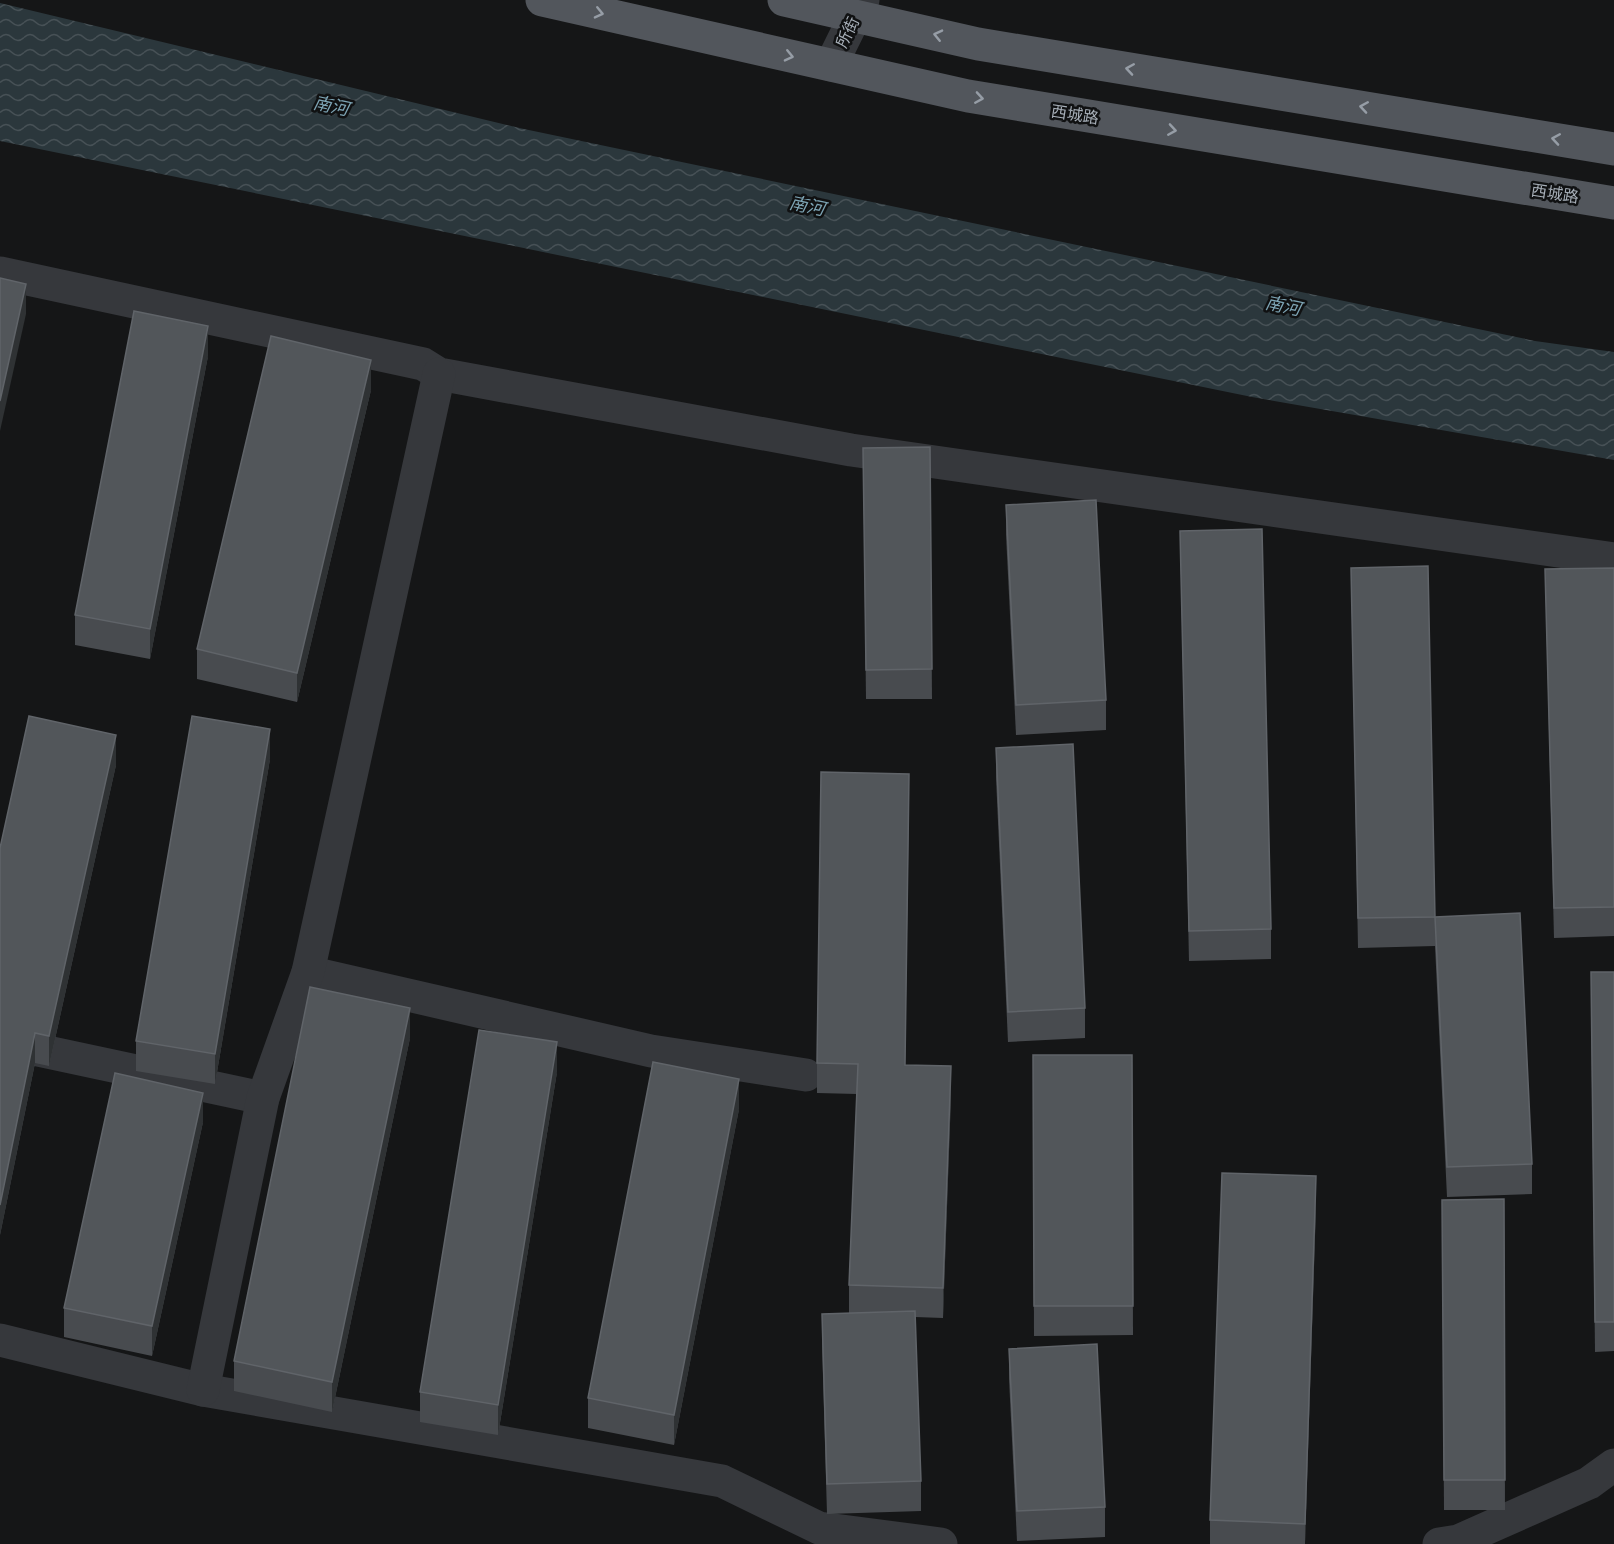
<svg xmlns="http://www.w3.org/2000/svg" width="1614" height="1544" font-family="Quicksand,'Noto Sans SC',sans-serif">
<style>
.water{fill:url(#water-waves)}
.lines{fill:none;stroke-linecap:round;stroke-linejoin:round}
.minor{stroke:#36383c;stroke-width:33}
.major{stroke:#52565c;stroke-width:33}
.wall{fill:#484b4f}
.shaded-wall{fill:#2f3234}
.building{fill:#52565a;stroke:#606469;stroke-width:1.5}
.oneway{stroke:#969da6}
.labels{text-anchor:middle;stroke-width:5;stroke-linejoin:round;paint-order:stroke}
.street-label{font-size:16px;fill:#a7afb8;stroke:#101112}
.water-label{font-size:18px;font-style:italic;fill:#7da4b4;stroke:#101112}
</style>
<defs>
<pattern id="water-waves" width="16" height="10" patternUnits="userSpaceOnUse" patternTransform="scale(1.5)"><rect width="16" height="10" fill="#2b373c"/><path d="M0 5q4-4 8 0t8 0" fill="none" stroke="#475156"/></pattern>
</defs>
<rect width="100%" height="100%" fill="#151617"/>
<polygon class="water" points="0,3 524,129 1535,341 1614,352 1614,460 1252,397 0,141"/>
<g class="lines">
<g class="minor">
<polyline points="831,65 863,0"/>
<polyline points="0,273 423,364 439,374 851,450 1614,559"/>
<polyline points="308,972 651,1051 806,1075"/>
<polyline points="0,1042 263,1098"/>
<polyline points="0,1340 203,1390 722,1481 819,1528 941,1544"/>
<polyline points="203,1390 263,1098 308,972 439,374"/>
<polyline points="1439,1544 1458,1541 1589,1483 1614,1465"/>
</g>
<g class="major">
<polyline points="542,0 968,96 1614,203"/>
<polyline points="784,0 978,44 1614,149"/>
</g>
</g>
<g class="wall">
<polygon points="208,356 150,659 75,645 75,615"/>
<polygon points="371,390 297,702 197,679 197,649"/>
<polygon points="930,447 932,699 866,699 863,448"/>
<polygon points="1006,505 1106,700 1106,730 1016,735 1006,535"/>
<polygon points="1180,531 1271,929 1271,959 1189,961"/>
<polygon points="1351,568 1435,917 1532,1164 1532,1194 1447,1197 1435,946 1358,948"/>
<polygon points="1614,568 1614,936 1554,938 1545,569"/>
<polygon points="996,748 1085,1008 1085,1038 1008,1042 996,778"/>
<polygon points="270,759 215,1084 136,1071 136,1041"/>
<polygon points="116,765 49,1066 35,1063 0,1235 0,848"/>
<polygon points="909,804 905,1065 951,1096 943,1318 915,1317 921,1481 921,1511 827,1514 822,1344 822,1314 849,1313 849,1285 857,1094 817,1093 817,1063"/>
<polygon points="1614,972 1614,1351 1595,1352 1591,1002"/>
<polygon points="410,1038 332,1412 234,1391 234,1361"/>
<polygon points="1033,1055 1132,1055 1133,1335 1034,1336"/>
<polygon points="557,1072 498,1435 420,1422 420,1392"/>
<polygon points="739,1109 674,1445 588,1428 588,1398"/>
<polygon points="203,1122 152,1356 64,1337 64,1308"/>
<polygon points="1504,1199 1505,1510 1444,1510 1442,1200"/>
<polygon points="1316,1206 1305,1544 1210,1544 1210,1520"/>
<polygon points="1009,1349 1105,1507 1105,1537 1017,1541 1009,1379"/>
</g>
<g class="shaded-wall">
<polygon points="26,284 26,314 0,431 0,401"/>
<polygon points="208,326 208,356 150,659 150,629"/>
<polygon points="371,360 371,390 297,702 297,673"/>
<polygon points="270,729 270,759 215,1084 215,1054"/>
<polygon points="116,735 116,765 49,1066 49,1036"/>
<polygon points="410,1008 410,1038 332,1412 332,1382"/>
<polygon points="35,1033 35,1063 0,1235 0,1205"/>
<polygon points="557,1042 557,1072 498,1435 498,1405"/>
<polygon points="951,1066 951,1096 943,1318 943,1288"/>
<polygon points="739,1079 739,1109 674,1445 674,1415"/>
<polygon points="203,1093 203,1122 152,1356 152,1326"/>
<polygon points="1316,1176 1316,1206 1305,1544 1305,1524"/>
</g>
<g class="building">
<polygon points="0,278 26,284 0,401"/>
<polygon points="134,311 208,326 150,629 75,615"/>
<polygon points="271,336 371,360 297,673 197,649"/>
<polygon points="930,447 932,669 866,670 863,448"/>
<polygon points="1096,500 1106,700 1016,705 1006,505"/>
<polygon points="1262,529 1271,929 1189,931 1180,531"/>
<polygon points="1428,566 1435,917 1358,918 1351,568"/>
<polygon points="1614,568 1614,907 1554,908 1545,569"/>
<polygon points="29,716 116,735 49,1036 35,1033 0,1205 0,848"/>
<polygon points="192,716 270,729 215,1054 136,1041"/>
<polygon points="1073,744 1085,1008 1008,1012 996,748"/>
<polygon points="821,772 909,774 905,1065 951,1066 943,1288 849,1285 858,1064 817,1063"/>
<polygon points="1520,913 1532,1164 1447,1167 1435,917"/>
<polygon points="1591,972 1614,972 1614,1322 1595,1322"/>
<polygon points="310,987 410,1008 332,1382 234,1361"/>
<polygon points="479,1030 557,1042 498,1405 420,1392"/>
<polygon points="1033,1055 1132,1055 1133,1306 1034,1306"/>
<polygon points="653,1062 739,1079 674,1415 588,1398"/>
<polygon points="115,1073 203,1093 152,1326 64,1308"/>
<polygon points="1222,1173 1316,1176 1305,1524 1210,1520"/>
<polygon points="1504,1199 1505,1480 1444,1480 1442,1200"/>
<polygon points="915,1311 921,1481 827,1484 822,1314"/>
<polygon points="1097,1344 1105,1507 1017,1511 1009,1349"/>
</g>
<defs><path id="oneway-chevron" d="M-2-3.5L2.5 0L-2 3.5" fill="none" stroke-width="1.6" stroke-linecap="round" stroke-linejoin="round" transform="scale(1.5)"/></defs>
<g class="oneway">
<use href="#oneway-chevron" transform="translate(599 13) rotate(13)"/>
<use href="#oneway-chevron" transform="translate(938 35) rotate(-167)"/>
<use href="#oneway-chevron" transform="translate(789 56) rotate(13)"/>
<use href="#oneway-chevron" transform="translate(1130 69) rotate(-171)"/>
<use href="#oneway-chevron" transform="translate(979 98) rotate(9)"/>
<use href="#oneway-chevron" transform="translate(1364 107) rotate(-171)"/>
<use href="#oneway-chevron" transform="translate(1172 130) rotate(9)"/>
<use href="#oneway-chevron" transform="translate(1556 139) rotate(-171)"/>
</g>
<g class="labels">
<g class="street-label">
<text transform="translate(847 32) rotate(-64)" y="6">所街</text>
<text transform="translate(1075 114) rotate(9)" y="6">西城路</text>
<text transform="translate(1555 193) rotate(9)" y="6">西城路</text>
</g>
<g class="water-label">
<text transform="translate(331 106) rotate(12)" y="6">南河</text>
<text transform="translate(807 206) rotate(12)" y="6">南河</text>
<text transform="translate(1283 306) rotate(12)" y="6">南河</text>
</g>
</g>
</svg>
